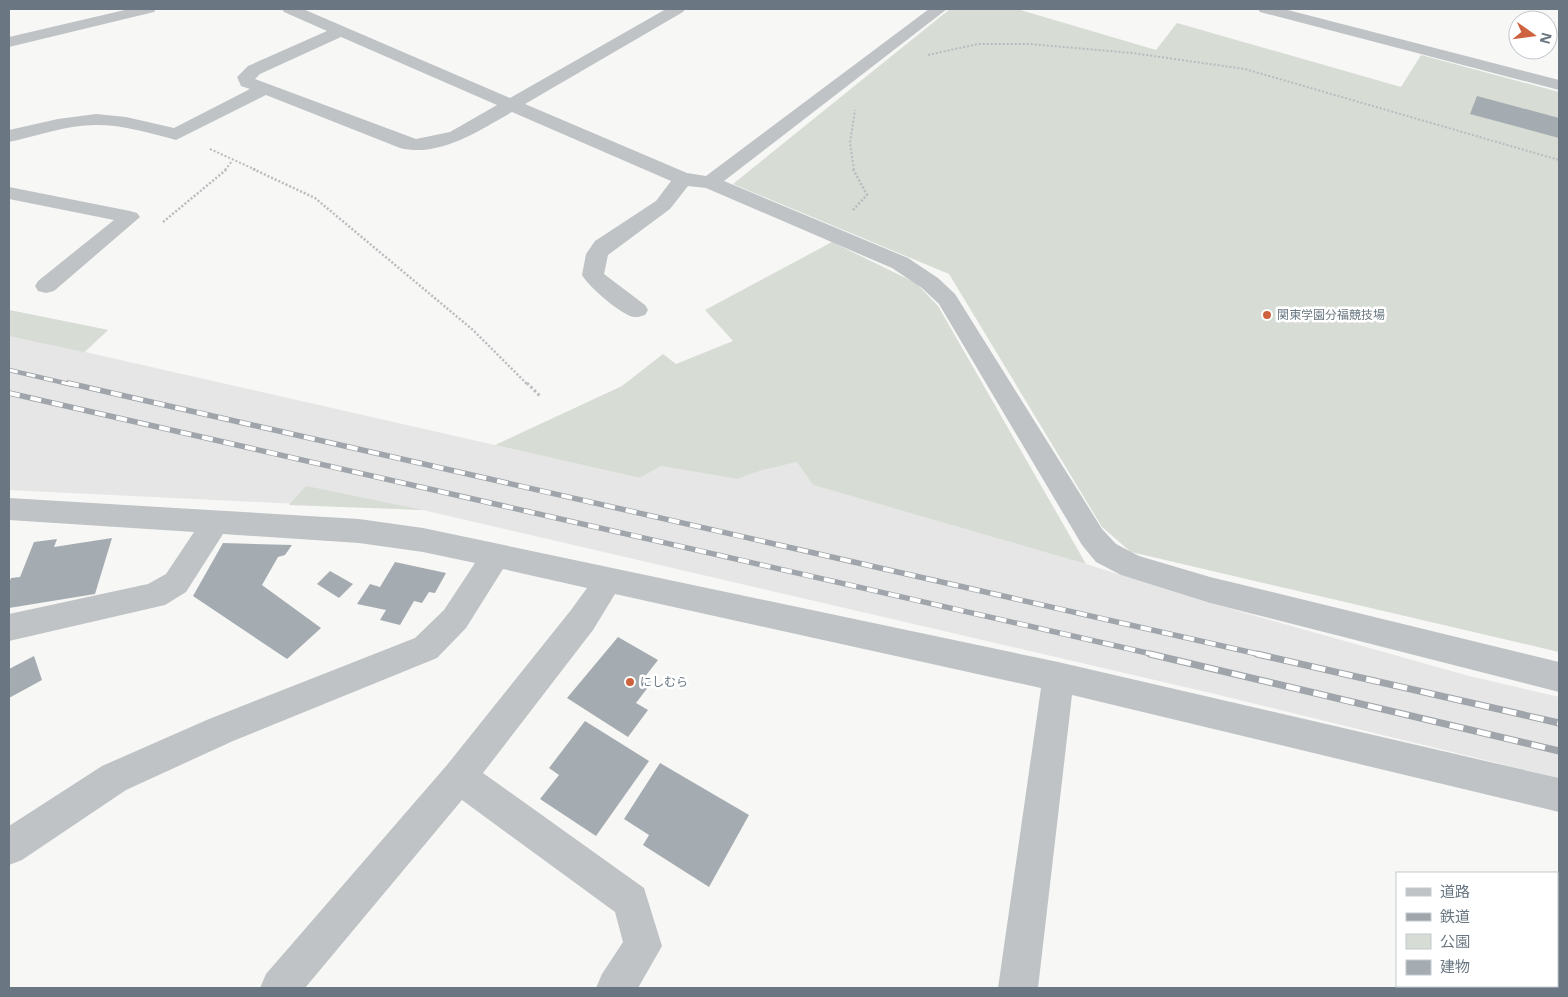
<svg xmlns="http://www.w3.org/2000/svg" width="1568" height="997" font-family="'Open Sans','Noto Sans JP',sans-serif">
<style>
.built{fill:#e5e6e5}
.green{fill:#d7dcd5}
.building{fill:#a5acb1}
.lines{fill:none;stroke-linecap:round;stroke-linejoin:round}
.path-far2{stroke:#b9bcbe;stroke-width:2;stroke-dasharray:2 2;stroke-linecap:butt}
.path-far1{stroke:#b9bcbe;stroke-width:2.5;stroke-dasharray:2 2;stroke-linecap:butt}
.path{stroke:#b9bcbe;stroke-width:3;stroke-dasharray:2.5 2.5;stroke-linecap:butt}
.minor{fill:#bfc3c6;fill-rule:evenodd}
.rail-far2-casing{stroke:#9fa5aa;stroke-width:4.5}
.rail-far1-casing{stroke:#9fa5aa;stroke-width:5.5}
.rail-casing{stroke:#9fa5aa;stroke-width:7}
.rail-far2{stroke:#fff;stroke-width:3;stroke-dasharray:9;stroke-linecap:butt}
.rail-far1{stroke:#fff;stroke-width:4;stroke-dasharray:11;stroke-linecap:butt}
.rail{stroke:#fff;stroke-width:5;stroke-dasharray:14;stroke-linecap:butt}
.poi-dot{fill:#ce623e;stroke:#fff;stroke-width:2}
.labels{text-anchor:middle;stroke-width:5;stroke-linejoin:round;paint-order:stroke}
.poi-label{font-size:12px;fill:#6a7782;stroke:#fff;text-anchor:start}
</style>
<rect width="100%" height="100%" fill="#f7f7f5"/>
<polygon class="built" points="9,310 108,330 85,352 640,478 661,466 737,479 763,470 797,462 813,485 1086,564 1206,602 1469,676 1559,697 1559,778 1215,694 423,510 9,490"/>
<g class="green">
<polygon points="950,9 1017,9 1156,50 1177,23 1401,87 1421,55 1559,92 1559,652 1131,552 1102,527 949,274 733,184"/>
<polygon points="832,242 916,283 938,306 1086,564 813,485 797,462 763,470 737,479 661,466 640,478 495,445 622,386 663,354 676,364 733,341 705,310"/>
<polygon points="9,310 108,330 84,352 9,336"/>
<polygon points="306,486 423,510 289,505"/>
</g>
<g class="building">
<polygon points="1477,96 1559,118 1559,138 1470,114"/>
<polygon points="112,538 95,594 9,608 9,583 11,578 20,577 34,542 57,539 54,547"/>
<polygon points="223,543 292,545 285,555 278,557 262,585 321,628 287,659 193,596"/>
<polygon points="395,562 446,573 435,593 429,592 422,603 414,601 400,625 380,620 386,610 357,604 370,584 380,587"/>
<polygon points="330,571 353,584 339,598 317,584"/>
<polygon points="618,637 658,660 644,678 652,682 636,703 648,710 628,737 567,698"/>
<polygon points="34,656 42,680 9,698 9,669"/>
<polygon points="585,721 649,761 596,836 540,799 559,775 549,768"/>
<polygon points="660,763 749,815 709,887 643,845 649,835 624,819"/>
</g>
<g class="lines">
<g class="path-far2">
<polyline points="928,55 978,44 1030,44 1132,53 1245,69 1559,160"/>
<polyline points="210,149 256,170"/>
<polyline points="225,170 232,161"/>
<polyline points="854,170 850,143 855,110"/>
</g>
<g class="path-far1">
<polyline points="253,169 315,198 473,330 528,385"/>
<polyline points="853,210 867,195 853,169"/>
<polyline points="163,222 227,169"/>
</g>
<polyline class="path" points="527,383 541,397"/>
<g class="minor">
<polygon points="129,9 156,9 154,12 9,47 9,37"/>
<path d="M282,9H303L510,98L666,9H685L683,12L525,104L687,173L706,176L929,9H947L724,181L908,258L938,278L955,294L1102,529L1116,544L1139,556L1210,577L1559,662V692L1210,603L1121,575L1096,562L1082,545L939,304L922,288L892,268L706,188L688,186L670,209L608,255L604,274L645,305L648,310L645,315C639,317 636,318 630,316C615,309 590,288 582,275L586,254L595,241L656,201L671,181L512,112C480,130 439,158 400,148L266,95L176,140C150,133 124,125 96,125C66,125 38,136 9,142V130L58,119L96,114L126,117L174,128L250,89L241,86L237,77L248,66L327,31L284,12ZM341,37L497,105L450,132L416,139L255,79L260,74Z"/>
<polygon points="1258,9 1284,9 1559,80 1559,90 1260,12"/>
<polygon points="9,187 130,211 137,213 140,217 54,291 46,293 38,291 35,286 38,281 114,220 9,199"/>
<polygon points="9,498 359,519 423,528 1058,662 1559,778 1559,812 1072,695 1038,988 998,988 1041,688 615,594 593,630 483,773 644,888 662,946 638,988 596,988 602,974 623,942 615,912 462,800 305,988 260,988 266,974 447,765 571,610 587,588 503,569 466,628 437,658 233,741 126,790 22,860 9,865 9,826 102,766 209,719 415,638 444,610 475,563 423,552 359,543 223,534 186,592 165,605 9,641 9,614 148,584 166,574 194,532 9,520"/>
</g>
<g class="rail-far2-casing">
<polyline id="rail-far2" points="9,370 73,385"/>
</g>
<g class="rail-far1-casing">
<g id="rail-far1">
<polyline points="68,383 1262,655"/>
<polyline points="9,393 1156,655"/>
</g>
</g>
<g class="rail-casing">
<g id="rail">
<polyline points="1150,654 1559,751"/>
<polyline points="1257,654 1559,723"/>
</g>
</g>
<use href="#rail-far2" class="rail-far2"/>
<use href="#rail-far1" class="rail-far1"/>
<use href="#rail" class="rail"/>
</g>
<g class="poi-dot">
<circle cx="1267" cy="315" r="5"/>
<circle cx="630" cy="682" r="5"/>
</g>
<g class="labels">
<g class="poi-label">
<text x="1277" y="319">関東学園分福競技場</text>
<text x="640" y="686">にしむら</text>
</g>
</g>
<rect width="1568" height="997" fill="none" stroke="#6a7782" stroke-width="20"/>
<rect x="1396" y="872" width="162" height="115" fill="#ffffff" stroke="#c3c9cd"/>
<rect x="1406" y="888" width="25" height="8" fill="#bfc3c6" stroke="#c3c9cd"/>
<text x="1440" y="897" font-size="15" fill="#6a7782">道路</text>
<rect x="1406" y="913" width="25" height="8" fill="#9fa5aa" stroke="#c3c9cd"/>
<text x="1440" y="922" font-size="15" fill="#6a7782">鉄道</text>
<rect x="1406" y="934" width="25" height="15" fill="#d7dcd5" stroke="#c3c9cd"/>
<text x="1440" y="947" font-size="15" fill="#6a7782">公園</text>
<rect x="1406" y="960" width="25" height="15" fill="#a5acb1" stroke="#c3c9cd"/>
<text x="1440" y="972" font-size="15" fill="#6a7782">建物</text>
<g transform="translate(1533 35) rotate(104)"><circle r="24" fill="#ffffff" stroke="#c3c9cd"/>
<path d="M0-4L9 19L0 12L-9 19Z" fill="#ce623e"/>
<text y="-8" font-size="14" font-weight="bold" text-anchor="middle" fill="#6a7782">N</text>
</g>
</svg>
